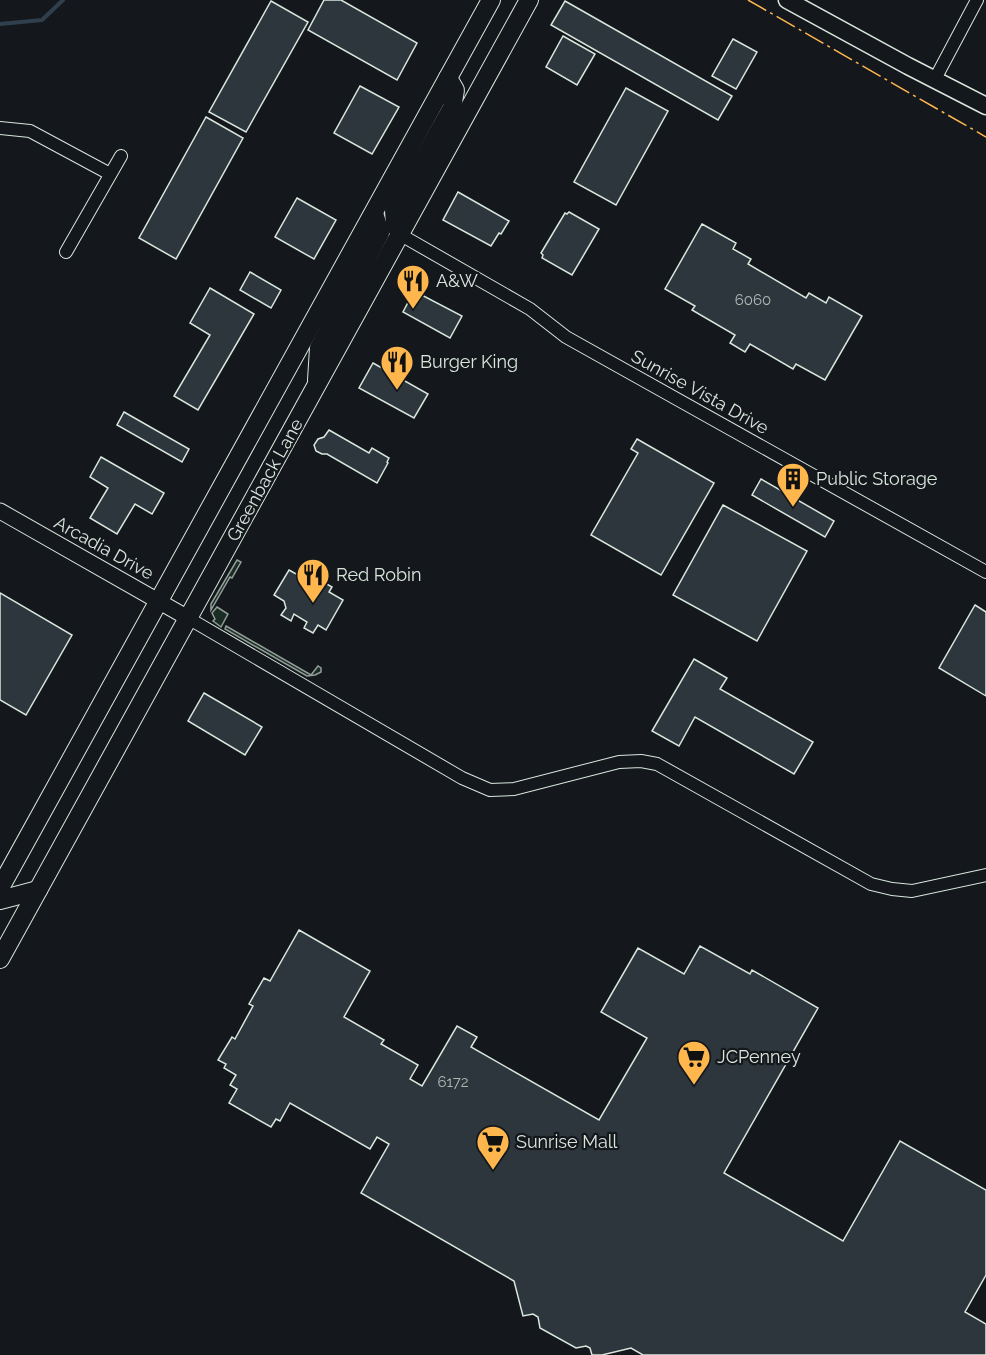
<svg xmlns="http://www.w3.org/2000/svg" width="986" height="1355" font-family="Raleway,sans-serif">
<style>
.green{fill:#1a2d24;stroke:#939e99;stroke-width:1.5}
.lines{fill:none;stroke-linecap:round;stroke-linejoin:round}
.stream{stroke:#2f3f4d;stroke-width:4}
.building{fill:#2c363c;stroke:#d8e6dc;stroke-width:1.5}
.minor-casing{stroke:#d8e6dc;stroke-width:14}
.tertiary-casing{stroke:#d8e6dc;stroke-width:17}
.secondary-casing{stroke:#d8e6dc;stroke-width:19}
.primary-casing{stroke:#d8e6dc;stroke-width:20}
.minor{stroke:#14181c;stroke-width:12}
.tertiary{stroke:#14181c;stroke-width:15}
.secondary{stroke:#14181c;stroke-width:16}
.primary{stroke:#14181c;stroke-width:18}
.power{stroke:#ffb74d;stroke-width:1.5;stroke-dasharray:21 4.5 3 4.5;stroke-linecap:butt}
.labels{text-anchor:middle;stroke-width:4.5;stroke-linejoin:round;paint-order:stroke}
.number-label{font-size:15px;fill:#adbab4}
.poi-label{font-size:18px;fill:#d8e6dc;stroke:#14181c;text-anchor:start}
.street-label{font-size:18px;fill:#d8e6dc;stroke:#14181c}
</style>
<rect width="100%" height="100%" fill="#14181c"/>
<g class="green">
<polygon points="237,560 241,562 232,578 230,577 211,610 211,604"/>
<polygon points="217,607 228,614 221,627 213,621 215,619 212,613"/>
<polygon points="226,626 311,675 318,666 321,668 321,672 315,675 307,676 225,629"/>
</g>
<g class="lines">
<polyline class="stream" points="0,24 42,20 63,0"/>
</g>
<g class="building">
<polygon points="324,0 341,0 417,43 397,80 308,30"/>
<polygon points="271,1 308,22 246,132 209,112"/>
<polygon points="565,1 732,96 718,120 551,25"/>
<polygon points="563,36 595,54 577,85 546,67"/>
<polygon points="733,39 757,52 736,89 712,76"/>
<polygon points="360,86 399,107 372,154 334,133"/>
<polygon points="626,88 668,111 616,205 574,182"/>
<polygon points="206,117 243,138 176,259 139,238"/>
<polygon points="458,192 509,221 501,234 499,233 491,246 443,220"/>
<polygon points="297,198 336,220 314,259 275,237"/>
<polygon points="569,212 599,229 572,275 542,258 543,255 541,253 565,213 567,214"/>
<polygon points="702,224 736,243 733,249 751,259 748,264 806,298 809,293 826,303 829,297 862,316 825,380 796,364 793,369 750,344 745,352 730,343 735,335 692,310 695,306 665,289"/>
<polygon points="250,272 281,290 271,308 240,290"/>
<polygon points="210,288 254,314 198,410 174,396 210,335 190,323"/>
<polygon points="414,291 462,316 450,338 403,312"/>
<polygon points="373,363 428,394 414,418 359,388"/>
<polygon points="124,412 189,449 182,462 117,425"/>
<polygon points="329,430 369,453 372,448 389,458 387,462 388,463 377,483 327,454 322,454 316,451 314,445 318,439 324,437"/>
<polygon points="637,439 714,483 661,575 591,535 638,453 631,449"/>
<polygon points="101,457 164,493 152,514 135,504 117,534 90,518 108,488 90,477"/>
<polygon points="761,479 834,521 825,537 752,495"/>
<polygon points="723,505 807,551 757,641 673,595"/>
<polygon points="289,570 305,579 308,573 332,587 329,592 343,600 326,630 318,625 313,633 304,628 307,622 294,614 291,621 281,615 286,608 284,601 274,595"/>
<polygon points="0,593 72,635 26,715 0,700"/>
<polygon points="975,605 986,612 986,696 939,668"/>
<polygon points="694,659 727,678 720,689 813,742 794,774 695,717 679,746 652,731"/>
<polygon points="204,693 262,727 245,755 188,721"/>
<polygon points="299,930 370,971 344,1017 384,1040 381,1044 418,1065 410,1079 422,1086 457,1026 477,1037 471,1047 599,1120 647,1038 601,1012 638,948 684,974 700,946 750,974 752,970 818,1008 724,1173 843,1241 900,1141 986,1190 986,1275 965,1312 986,1324 986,1355 643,1355 631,1348 602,1355 592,1355 590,1348 586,1346 576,1348 540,1328 538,1317 533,1314 523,1316 514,1281 361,1193 389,1144 377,1137 370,1149 290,1103 280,1121 276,1119 271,1127 229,1103 237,1089 230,1085 236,1075 224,1068 226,1064 218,1060 232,1037 235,1039 253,1006 249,1004 264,978 270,981"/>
</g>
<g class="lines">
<g class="minor-casing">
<g id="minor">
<polyline points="935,79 977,0"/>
<polyline points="0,128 30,131 110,174"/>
<polyline points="401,235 530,309 566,337 986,572"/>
<polyline points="66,252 121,156"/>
<polyline points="188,618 462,778 490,790 514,789 619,762 641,761 657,764 871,884 892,889 912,891 986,875"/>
</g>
</g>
<g class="tertiary-casing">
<polyline id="tertiary" points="0,511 188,618"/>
</g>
<g class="secondary-casing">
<polyline id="secondary" points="787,0 908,66 986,106"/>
</g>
<g class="primary-casing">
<g id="primary">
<polyline points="401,235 395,225 394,210 452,108 455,90 448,78"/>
<polyline points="317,380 319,348 380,233 374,213"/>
<polyline points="0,888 491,0"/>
<polyline points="0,900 38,890"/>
<polyline points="0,959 529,0"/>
</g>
</g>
<use href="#minor" class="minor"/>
<use href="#tertiary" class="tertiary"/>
<use href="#secondary" class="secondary"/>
<use href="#primary" class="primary"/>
<polyline class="power" points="748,0 986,137"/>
</g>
<defs>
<g id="restaurant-pin" transform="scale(1.725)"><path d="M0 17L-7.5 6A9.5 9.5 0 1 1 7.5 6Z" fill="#ffb74d" stroke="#14181c"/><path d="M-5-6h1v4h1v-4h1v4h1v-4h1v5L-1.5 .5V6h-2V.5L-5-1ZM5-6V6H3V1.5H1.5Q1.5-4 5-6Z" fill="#111"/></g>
<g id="building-pin" transform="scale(1.725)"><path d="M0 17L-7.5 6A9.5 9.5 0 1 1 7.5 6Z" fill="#ffb74d" stroke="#14181c"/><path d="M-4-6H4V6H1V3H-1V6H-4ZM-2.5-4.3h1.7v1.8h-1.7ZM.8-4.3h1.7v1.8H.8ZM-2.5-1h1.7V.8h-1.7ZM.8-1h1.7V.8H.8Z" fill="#111"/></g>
<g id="supermarket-pin" transform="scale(1.725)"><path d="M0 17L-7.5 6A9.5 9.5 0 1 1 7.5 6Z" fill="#ffb74d" stroke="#14181c"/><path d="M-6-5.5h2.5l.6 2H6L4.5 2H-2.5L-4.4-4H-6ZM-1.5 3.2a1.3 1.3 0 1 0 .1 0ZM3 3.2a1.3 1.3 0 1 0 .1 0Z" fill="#111"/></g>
</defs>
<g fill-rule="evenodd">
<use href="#restaurant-pin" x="413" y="281"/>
<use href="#restaurant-pin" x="397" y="362"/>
<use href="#building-pin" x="793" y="479"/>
<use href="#restaurant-pin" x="313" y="575"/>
<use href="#supermarket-pin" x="694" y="1057"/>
<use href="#supermarket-pin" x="493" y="1142"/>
</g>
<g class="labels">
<g class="number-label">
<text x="753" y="305">6060</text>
<text x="453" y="1087">6172</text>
</g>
<g class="poi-label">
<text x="436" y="287">A&amp;W</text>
<text x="420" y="368">Burger King</text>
<text x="816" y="485">Public Storage</text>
<text x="336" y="581">Red Robin</text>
<text x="717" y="1063">JCPenney</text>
<text x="516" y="1148">Sunrise Mall</text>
</g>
<g class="street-label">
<text transform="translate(700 392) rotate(29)" y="6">Sunrise Vista Drive</text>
<text transform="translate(265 480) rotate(-61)" y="6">Greenback Lane</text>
<text transform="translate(104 548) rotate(29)" y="6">Arcadia Drive</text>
</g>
</g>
</svg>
